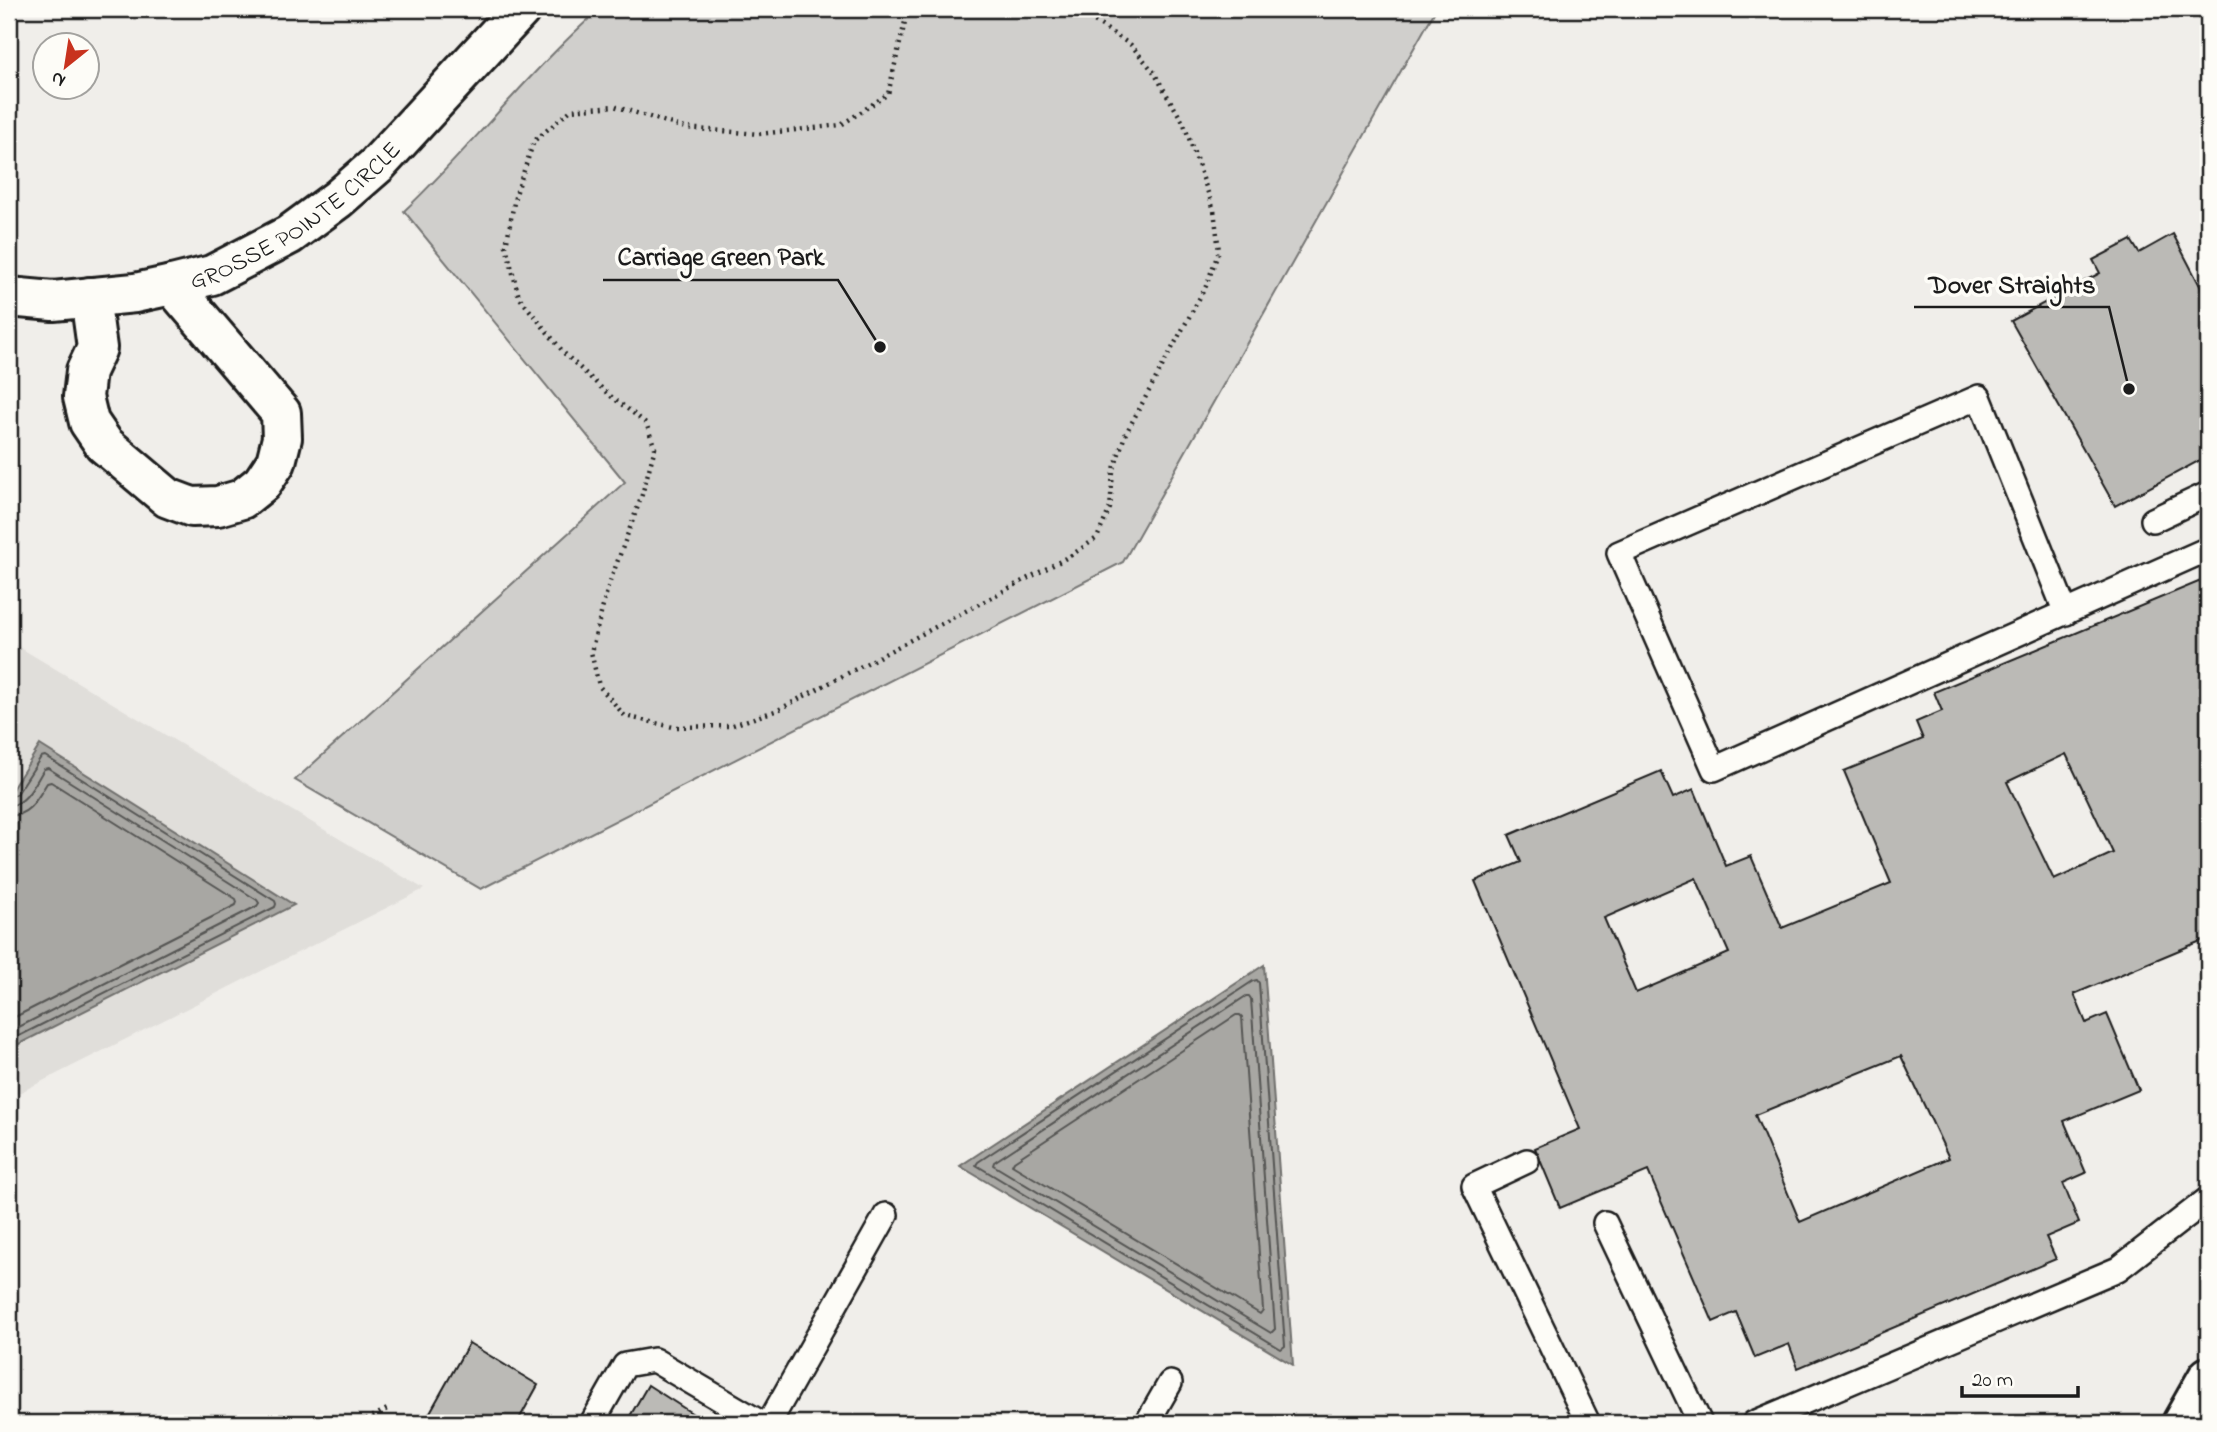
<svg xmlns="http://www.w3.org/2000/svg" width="2217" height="1432" font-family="'Indie Flower',sans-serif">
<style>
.built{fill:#e0deda}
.green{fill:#d0cfcc;stroke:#767674;stroke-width:2}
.water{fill:#a8a7a3;stroke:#706f6d;stroke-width:2}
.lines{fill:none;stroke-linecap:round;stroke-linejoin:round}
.shore{stroke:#545452;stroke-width:2}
.building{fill:#bbbab6;stroke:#1c1c1c;stroke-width:2;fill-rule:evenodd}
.service-casing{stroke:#1c1c1c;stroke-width:28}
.minor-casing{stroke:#1c1c1c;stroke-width:44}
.path{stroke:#1c1c1c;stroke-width:4.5;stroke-dasharray:2 5;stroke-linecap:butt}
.service{stroke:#fdfcf7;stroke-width:23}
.minor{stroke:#fdfcf7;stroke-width:38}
.labels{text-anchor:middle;stroke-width:7;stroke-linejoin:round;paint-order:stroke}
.street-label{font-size:24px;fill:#1c1c1c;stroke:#fdfcf7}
.leader{fill:none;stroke:#1c1c1c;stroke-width:2.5}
.callout-dot{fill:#1c1c1c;stroke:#fdfcf7;stroke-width:2.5}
.callout-label{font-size:26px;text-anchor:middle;font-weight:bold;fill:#1c1c1c;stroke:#fdfcf7;stroke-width:7;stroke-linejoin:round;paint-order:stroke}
</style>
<rect width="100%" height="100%" fill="#f0eeea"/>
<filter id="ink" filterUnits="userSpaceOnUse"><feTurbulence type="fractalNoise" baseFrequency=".0143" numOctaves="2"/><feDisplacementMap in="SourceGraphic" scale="14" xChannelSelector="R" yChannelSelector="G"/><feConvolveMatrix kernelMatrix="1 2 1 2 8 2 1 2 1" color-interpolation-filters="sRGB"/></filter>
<g filter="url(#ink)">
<polygon class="built" points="9,641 254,788 424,889 9,1098"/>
<path class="green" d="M600,9H1436L1123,562L481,889L295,780L625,482L404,211C472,147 529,71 600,9Z"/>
<g class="water">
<polygon points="40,745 294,905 9,1049 9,794"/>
<polygon points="1264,965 1293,1365 960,1166"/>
</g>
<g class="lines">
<g class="shore">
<polyline points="9,797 17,794 41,757 45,756 275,901 276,904 275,907 9,1041"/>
<path d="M9,806C27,804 35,783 44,769L48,768L257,900L259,903L257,906L9,1032"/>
<path d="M9,816C30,815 37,799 47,783L51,782L236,899L237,902L236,905L9,1020"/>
<polygon points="1253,981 1257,980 1259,983 1285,1346 1281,1349 976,1165 978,1162"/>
<polygon points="1246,996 1249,996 1251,999 1275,1329 1271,1333 993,1165 994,1162"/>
<polygon points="1236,1015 1240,1015 1242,1017 1263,1310 1260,1314 1012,1165 1014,1161"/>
</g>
</g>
<g class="building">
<polygon points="2173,234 2208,301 2208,456 2115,506 2011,321 2100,273 2093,260 2131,240 2139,253"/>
<path d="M2208,578V938L2074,994L2086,1023L2107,1014L2139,1090L2064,1121L2086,1173L2063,1183L2079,1223L2046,1237L2056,1259L1798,1368L1789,1344L1755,1358L1736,1312L1713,1322L1648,1171L1560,1208L1535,1148L1580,1129L1475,881L1521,862L1509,835L1661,771L1673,798L1694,789L1726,866L1751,856L1782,928L1891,883L1844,771L1923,739L1916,722L1942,711L1934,692ZM2066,754L2113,853L2054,880L2007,782ZM1696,878L1729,953L1636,993L1604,918ZM1901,1056L1949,1158L1800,1222L1755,1115Z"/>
<polygon points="469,1343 538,1385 517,1423 424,1423"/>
<polygon points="648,1385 707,1423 626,1423"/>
</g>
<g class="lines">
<g class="service-casing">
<g id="service">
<polyline points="2153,520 2208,494"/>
<polyline points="2066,613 1979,397 1619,553 1714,769 2208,549"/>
<polyline points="1527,1161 1474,1186 1588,1423"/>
<polyline points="1605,1223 1700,1423"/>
<polyline points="592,1423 625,1365 654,1360 761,1423"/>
<polyline points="769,1423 886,1215"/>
<polyline points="1147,1423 1170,1383"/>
<polyline points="1754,1423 2118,1269 2208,1199"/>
</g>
</g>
<g class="minor-casing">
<g id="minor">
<path id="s1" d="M9,297L53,301L135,293L172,285L212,275L289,235L338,199L377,165L521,9"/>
<polyline points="90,297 97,348 86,371 83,397 89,422 104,444 168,498 192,507 218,506 242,499 262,483 276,462 282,438 281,413 172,285"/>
<polyline points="2182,1423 2208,1377"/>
</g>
</g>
<g class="path">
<polyline points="908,9 888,94 841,125 759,134 685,128 614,106 571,110 534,141 515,197 506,246 519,297 565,354 608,394 646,423 655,448 641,498 608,587 591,652 599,686 625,716 673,727 730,726 778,710 1070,556 1097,538 1110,508 1113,472 1125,435 1206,286 1219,251 1214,210 1184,124 1153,71 1131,45 1076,9"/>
<polyline points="360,1423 391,1407"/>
</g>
<use href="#service" class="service"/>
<use href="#minor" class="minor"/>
</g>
</g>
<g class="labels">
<g class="street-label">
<text dy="8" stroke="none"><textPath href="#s1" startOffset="308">GROSSE POINTE CIRCLE</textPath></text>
</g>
</g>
<path class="leader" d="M880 347L838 280H603M2129 389L2109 307H1914"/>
<g class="callout-dot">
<circle cx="880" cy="347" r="7"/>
<circle cx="2129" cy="389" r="7"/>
</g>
<g class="callout-label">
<text x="721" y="265">Carriage Green Park</text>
<text x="2012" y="293">Dover Straights</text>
</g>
<rect width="2217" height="1432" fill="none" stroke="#fdfcf7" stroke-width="35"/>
<rect x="18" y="18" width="2182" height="1397" fill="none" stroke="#1c1c1c" stroke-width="2.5" filter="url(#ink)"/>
<g transform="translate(66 66) rotate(210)"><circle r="33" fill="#fdfcf7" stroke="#a3a29f" stroke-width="2"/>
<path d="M0-5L12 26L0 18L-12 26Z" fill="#c8321e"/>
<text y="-10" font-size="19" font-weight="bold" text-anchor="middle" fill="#1c1c1c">N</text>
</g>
<path d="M1962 1386v10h116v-10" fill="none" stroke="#1c1c1c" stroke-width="3.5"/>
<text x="1972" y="1386" font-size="21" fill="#1c1c1c" stroke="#fdfcf7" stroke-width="5" paint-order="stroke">20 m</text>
</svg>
